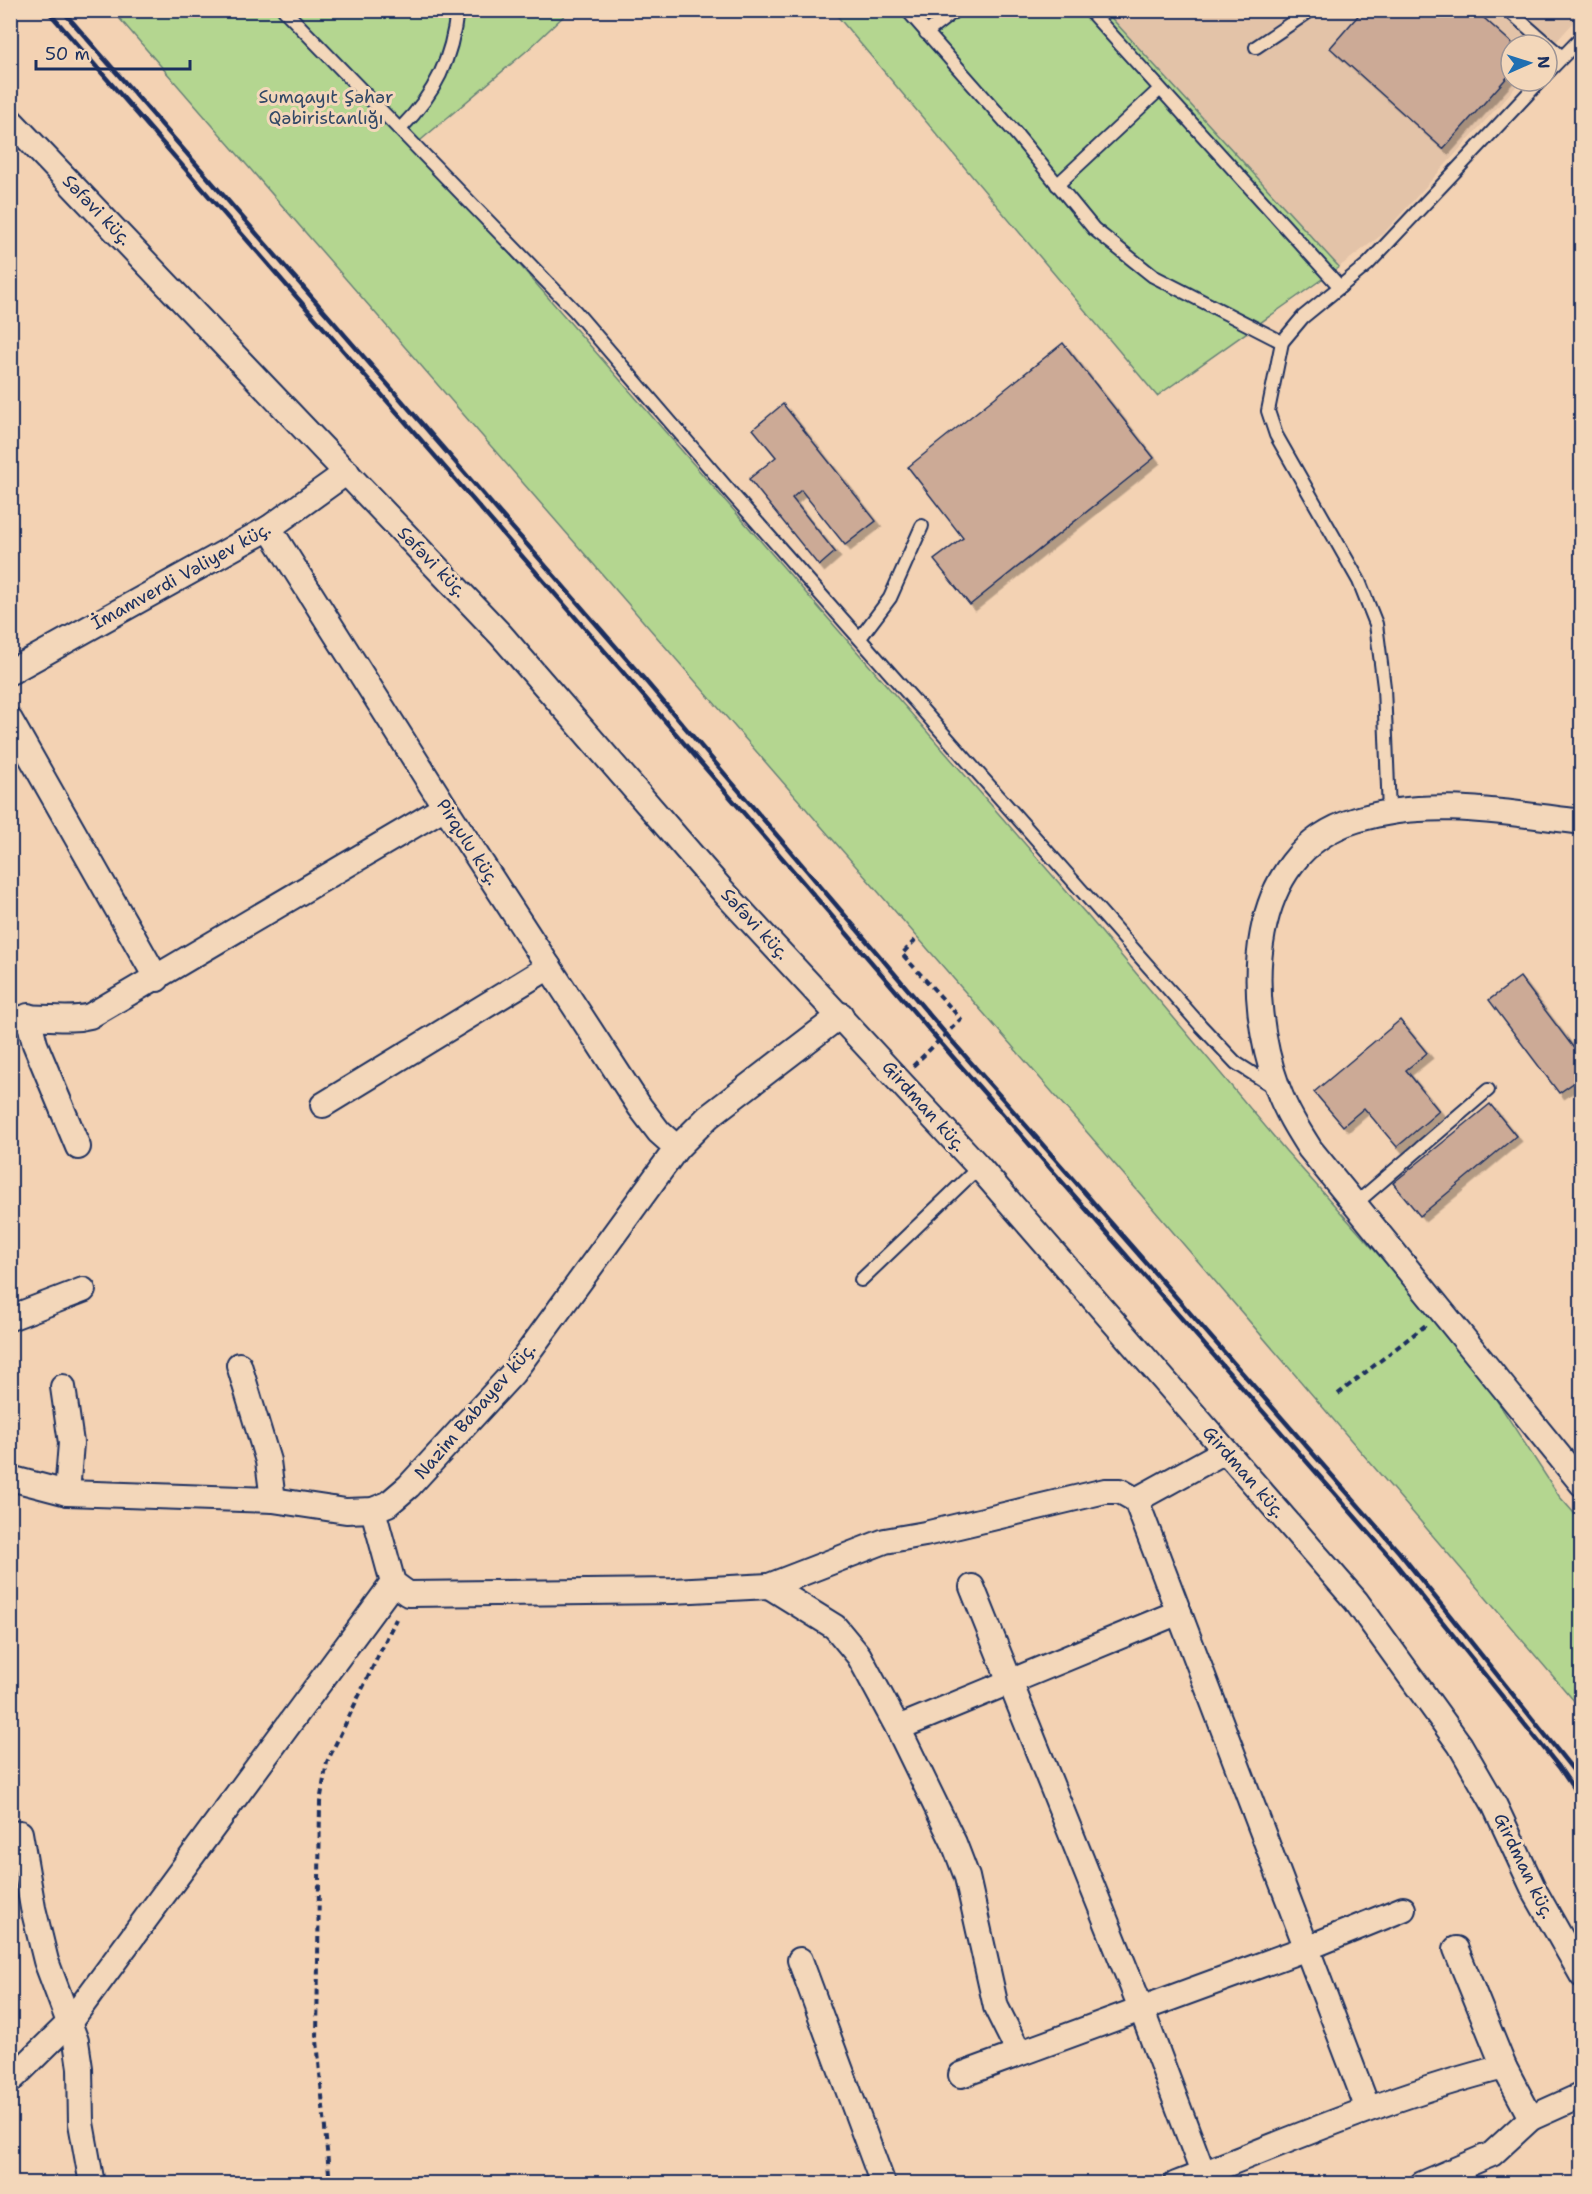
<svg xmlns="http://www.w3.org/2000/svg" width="1592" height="2194" font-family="'Shantell Sans',sans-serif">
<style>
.built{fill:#e3c3a8}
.green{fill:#b4d690;stroke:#688277;stroke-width:1.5}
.building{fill:#ccaa96;stroke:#1b2f5e;stroke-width:1.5;filter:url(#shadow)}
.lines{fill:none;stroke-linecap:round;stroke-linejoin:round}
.lane-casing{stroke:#1b2f5e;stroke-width:16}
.street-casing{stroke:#1b2f5e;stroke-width:28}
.path{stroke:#1b2f5e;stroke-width:4;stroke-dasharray:6 4.5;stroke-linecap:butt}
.lane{stroke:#f3d7ba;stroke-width:12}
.street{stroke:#f3d7ba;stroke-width:24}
.rail{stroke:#1b2f5e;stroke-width:4.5}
.labels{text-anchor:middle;stroke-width:6;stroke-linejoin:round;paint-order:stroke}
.park-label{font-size:18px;fill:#324866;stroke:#f3d7ba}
.street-label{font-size:18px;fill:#1b2f5e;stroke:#f3d7ba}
</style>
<defs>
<filter id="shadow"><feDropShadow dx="5.5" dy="5.5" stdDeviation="0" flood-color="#0004"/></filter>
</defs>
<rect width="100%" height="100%" fill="#f3d2b3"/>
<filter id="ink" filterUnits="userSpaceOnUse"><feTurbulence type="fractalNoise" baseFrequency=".0167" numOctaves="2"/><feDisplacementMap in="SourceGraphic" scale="12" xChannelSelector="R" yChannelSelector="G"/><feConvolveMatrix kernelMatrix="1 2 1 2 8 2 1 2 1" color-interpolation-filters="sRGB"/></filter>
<g filter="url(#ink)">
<polygon class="built" points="1578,10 1581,14 1547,52 1547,45 1511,45 1511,81 1521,81 1383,234 1339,267 1105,11"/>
<g class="green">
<polygon points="113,11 569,11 530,48 415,145 1087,915 1286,1151 1466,1353 1559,1496 1581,1521 1581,1709 1125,1176"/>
<polygon points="833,11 1105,11 1339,267 1157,396"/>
</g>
<g class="building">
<polygon points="1363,10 1475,10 1514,45 1511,45 1511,73 1443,149 1330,48"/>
<polygon points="1063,343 1154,458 970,605 934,560 963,538 908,467"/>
<polygon points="783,404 876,521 845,545 801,490 792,498 835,552 819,566 749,479 776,457 753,429"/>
<polygon points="1520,977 1582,1059 1582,1077 1559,1093 1489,1000"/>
<polygon points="1400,1020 1427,1053 1406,1070 1439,1111 1397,1147 1364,1108 1343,1126 1314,1092"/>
<polygon points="1490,1104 1516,1136 1420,1216 1393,1183"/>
</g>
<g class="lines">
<g class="lane-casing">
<g id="lane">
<polyline points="284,10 575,311 733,495 1201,1026 1236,1063 1277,1089"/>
<polyline points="907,10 1017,135 1094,229 1153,276 1282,342"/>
<polyline points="1089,10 1340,287"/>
<polyline points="1508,10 1562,57"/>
<polyline points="926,33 956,10"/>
<polyline points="1256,47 1311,10"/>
<polyline points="1547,73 1582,37"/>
<path d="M401,128C435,94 452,59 457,10"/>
<polyline points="1057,185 1160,89"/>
<polyline points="860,638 890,598 922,526"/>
<polyline points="1389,812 1384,687 1376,624 1359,581 1276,435 1268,411 1282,342 1303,317 1368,264 1540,81"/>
<polyline points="1354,1205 1488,1090"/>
<polyline points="861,1280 979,1167"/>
</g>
</g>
<g class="street-casing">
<g id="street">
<polyline points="10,120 501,635 722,890 979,1167 1356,1601 1460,1745 1494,1804 1535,1892 1582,1975"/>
<polyline points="269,528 445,807 640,1107 659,1132 677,1148"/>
<polyline points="10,672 269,528 347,472"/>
<polyline points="10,720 157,979"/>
<path d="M1582,822C1507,813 1430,797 1356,820C1244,854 1245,999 1278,1089C1286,1111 1298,1130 1310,1149L1582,1484"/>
<polyline points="28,1016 35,1044 78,1147"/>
<path d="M10,1020C38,1013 64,1023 90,1016L445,807"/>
<polyline points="323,1105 549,967"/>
<polyline points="10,1318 83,1290"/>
<polyline points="239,1365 268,1461 273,1500"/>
<polyline points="63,1387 71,1443 67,1493"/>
<polyline points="10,1478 67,1493 273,1500 346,1511 373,1510 388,1504 409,1486 513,1373 677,1148 708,1117 841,1015"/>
<polyline points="1136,1500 1225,1451"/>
<polyline points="373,1510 393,1583 408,1594 673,1591 769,1586 885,1541 925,1534 1105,1491 1120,1491 1136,1500 1368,2109"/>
<polyline points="769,1586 835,1627 859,1656 898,1728 954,1843 967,1877 996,2007 1019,2053"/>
<polyline points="972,1587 1141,2008 1203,2173"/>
<polyline points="898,1728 1179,1612"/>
<polyline points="20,1833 33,1908 46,1961 76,2041 80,2068 81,2123 92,2184"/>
<polyline points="1456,1949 1504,2067"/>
<polyline points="800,1960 883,2184"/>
<polyline points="961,2075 1307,1948 1403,1909"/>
<polyline points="10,2081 69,2023 393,1583"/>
<path d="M1176,2184C1284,2143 1391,2095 1504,2067L1531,2118L1582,2095"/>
<polyline points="1422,2184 1492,2154 1531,2118"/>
</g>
</g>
<g class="path">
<polyline points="913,1066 961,1019 902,954 916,939"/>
<polyline points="1338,1394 1427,1324"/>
<polyline points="330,2184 317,2040 320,1802 327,1762 396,1619"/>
</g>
<use href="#lane" class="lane"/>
<use href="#street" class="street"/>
<g class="rail">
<polyline points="47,10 635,686 938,1040 1391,1558 1559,1767 1582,1801"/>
<polyline points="62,10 644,679 945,1033 1399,1552 1582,1781"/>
</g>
</g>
</g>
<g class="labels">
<g class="park-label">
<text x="326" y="103">Sumqayıt Şəhər<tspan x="326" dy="21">Qəbiristanlığı</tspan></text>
</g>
<g class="street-label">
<text transform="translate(97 210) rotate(46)" y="6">Səfəvi küç.</text>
<text transform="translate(432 562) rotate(46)" y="6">Səfəvi küç.</text>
<text transform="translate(181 576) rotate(-29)" y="6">İmamverdi Vəliyev küç.</text>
<text transform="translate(468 842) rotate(57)" y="6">Pirqulu küç.</text>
<text transform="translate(755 924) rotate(47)" y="6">Səfəvi küç.</text>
<text transform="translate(924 1106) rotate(48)" y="6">Girdman küç.</text>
<text transform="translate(475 1411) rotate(-49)" y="6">Nazim Babayev küç.</text>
<text transform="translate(1244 1472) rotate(49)" y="6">Girdman küç.</text>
<text transform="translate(1524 1866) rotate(64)" y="6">Girdman küç.</text>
</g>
</g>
<rect width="1592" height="2194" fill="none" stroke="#f3d7ba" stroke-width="36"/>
<rect x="18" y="18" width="1556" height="2158" fill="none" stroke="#1b2f5e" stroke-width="2" filter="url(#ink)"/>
<g transform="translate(1529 63) rotate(87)"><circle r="28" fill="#f3d7ba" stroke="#9d9495" stroke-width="1.5"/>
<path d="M0-4.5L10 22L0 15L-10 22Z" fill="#1f6fb2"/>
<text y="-9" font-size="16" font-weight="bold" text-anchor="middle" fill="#1b2f5e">N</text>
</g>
<path d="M36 60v9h154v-9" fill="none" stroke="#1b2f5e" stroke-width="3"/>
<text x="45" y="60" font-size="18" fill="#1b2f5e" stroke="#f3d7ba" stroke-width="4.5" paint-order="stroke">50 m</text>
</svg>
